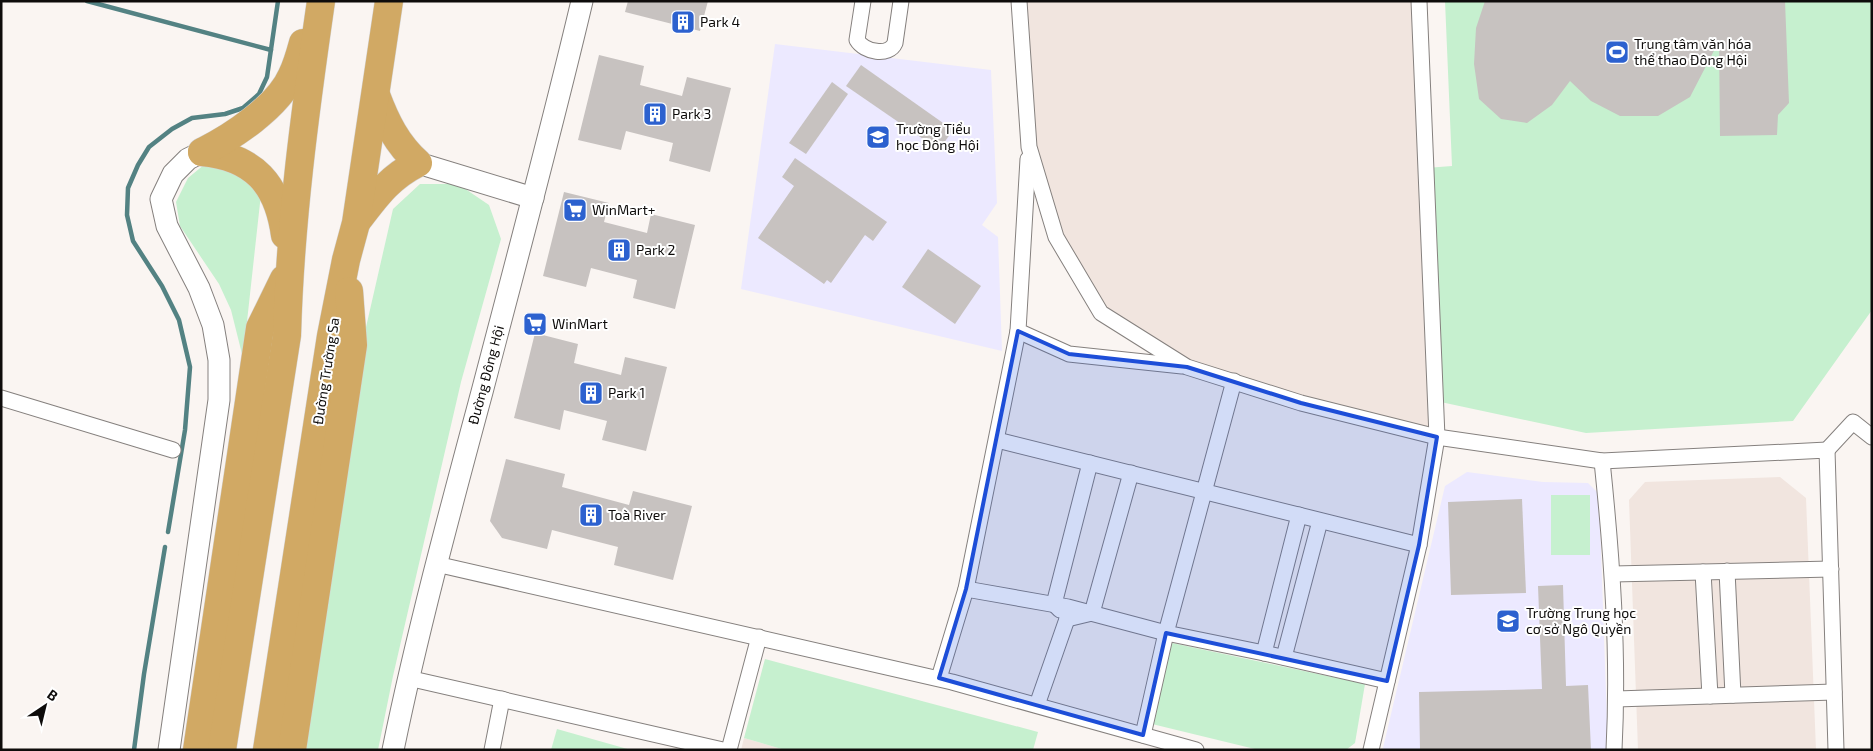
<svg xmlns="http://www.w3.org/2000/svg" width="1873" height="751" font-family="'Exo 2',sans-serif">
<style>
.built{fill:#f1e5df}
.education{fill:#ece9ff}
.green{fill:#c6f0cf}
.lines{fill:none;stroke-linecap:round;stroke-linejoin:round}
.stream{stroke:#538283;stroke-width:4.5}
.building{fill:#c7c2c0}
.street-casing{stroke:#85807e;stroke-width:17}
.secondary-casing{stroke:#85807e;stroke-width:23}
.highway-casing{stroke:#d4d3d3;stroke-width:29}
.street{stroke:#fff;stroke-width:15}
.secondary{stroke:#fff;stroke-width:21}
.highway{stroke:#d1a964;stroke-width:28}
.marked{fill:#1d4ed8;fill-opacity:0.2;stroke:#1d4ed8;stroke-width:4;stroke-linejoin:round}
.labels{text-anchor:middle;stroke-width:4;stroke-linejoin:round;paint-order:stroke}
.poi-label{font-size:14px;fill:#0e0c0b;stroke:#fff;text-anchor:start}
.street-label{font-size:14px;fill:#0e0c0b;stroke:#fff}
</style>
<rect width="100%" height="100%" fill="#faf5f2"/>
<g class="built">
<polygon points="1019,1 1419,1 1437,437 1187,367 1101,313 1056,237 1029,147"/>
<polygon points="1780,477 1806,498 1816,750 1638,750 1629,500 1645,482"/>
<polygon points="744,738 785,750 741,750"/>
</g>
<g class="education">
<polygon points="775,44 991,70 997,203 982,225 998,237 1002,351 741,289"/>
<polygon points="1467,472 1543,482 1588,483 1599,494 1608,750 1385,750 1383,748 1445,486"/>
</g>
<g class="green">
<polygon points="1445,1 1872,1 1872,310 1793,421 1586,433 1436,401 1426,168 1452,166"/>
<polygon points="205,164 238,171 261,194 243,358 231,310 219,284 180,226 176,202 188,178"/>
<polygon points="420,184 458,184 489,205 501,239 461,382 393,676 378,750 305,750 364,336 393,209"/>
<rect x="1551" y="495" width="39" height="60"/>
<polygon points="1172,643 1365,684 1355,743 1346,750 1259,750 1152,724"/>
<polygon points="765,659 1038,732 1033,750 785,750 744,738"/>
<polygon points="557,729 631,750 551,750"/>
</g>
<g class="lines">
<g class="stream">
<polyline points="87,1 271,50"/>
<polyline points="168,532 185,430 190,367 179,320 162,286 133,241 127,215 128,188 138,165 149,147 172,129 192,118 225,114 243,108 259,94 267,77 278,1"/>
<polyline points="134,750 144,674 165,547"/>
</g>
</g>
<g class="building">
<polygon points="628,1 708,1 700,31 625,12"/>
<polygon points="1485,1 1785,1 1789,103 1778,115 1777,135 1720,136 1719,41 1690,97 1658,116 1620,116 1591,101 1570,81 1552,105 1527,123 1501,119 1479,99 1474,64 1476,28"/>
<polygon points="599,55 644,66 640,85 682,96 687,77 731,88 710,172 669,161 673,143 626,131 621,150 578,140"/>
<polygon points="861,65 953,130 939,150 846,86"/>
<polygon points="832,82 848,94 806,154 789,143"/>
<polygon points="795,158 887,222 873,241 865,235 831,283 827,280 824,284 758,238 794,186 782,177"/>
<polygon points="564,192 609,203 604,222 647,233 651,214 695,225 675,309 633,298 637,280 591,268 586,287 543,276"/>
<polygon points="928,249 981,286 955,324 902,287"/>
<polygon points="535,333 578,344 574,363 621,375 625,357 667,367 646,451 602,440 607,421 564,410 560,430 514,418"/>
<polygon points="506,459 565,474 562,487 629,505 633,491 692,506 673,580 614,565 618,547 552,530 547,549 502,538 490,521"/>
<polygon points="1522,499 1526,593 1451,595 1448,502"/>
<polygon points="1563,585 1566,686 1588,685 1591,750 1420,750 1419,692 1542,689 1538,586"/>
</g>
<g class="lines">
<g class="street-casing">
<g id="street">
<path d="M863,1L857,40C864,52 889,57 895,43L901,1"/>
<polyline points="1019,1 1029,147 1056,237 1101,313 1187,367 1301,403 1437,437 1602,461 1827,450 1836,750"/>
<polyline points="1028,159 1018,331 1069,354 1182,366"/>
<polyline points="1,398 173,450"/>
<polyline points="997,440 1419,545"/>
<polyline points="1827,450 1853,422 1872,437"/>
<path d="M1602,461C1612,557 1619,653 1614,750"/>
<polyline points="436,564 952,682 1196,750"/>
<polyline points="1727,571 1733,695"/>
<polyline points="1703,572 1710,696"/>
<polyline points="1613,574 1831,569"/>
<polyline points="966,589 1068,607 1166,633 1264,653 1387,681"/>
<polyline points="1060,610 1054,604 1090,463"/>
<polyline points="1067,619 1092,613 1131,473"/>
<polyline points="1264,653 1299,515"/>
<polyline points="1284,657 1320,521"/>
<polyline points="408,678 723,750"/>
<polyline points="939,678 966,589 1018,331"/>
<polyline points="1616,699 1834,692"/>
<polyline points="1037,705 1067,619"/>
<polyline points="1143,735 1166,633 1234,381"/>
<polyline points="492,750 502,699"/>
<polyline points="729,750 759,637"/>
<polyline points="1371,750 1419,545 1437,437 1419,1"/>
</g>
</g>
<g class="secondary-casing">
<g id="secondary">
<polyline points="418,163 533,198"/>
<polyline points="169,750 219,400 219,360 213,325 199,288 167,226 161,199 173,174 188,159 202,152"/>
<path d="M393,750C418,629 450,511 482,392C516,262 551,132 582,1"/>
</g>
</g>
<g class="highway-casing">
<g id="highway">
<path d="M202,152C254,157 278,184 285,235"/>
<path d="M202,152C232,137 278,107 292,75C297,65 300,54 303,43"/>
<path d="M358,220C377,195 390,177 418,163C397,144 386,122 376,95"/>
<polyline points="197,750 260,328 284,279"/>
<path d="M222,750L287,335C290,223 305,112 321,1"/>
<polyline points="267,750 331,336 346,260 356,223 389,1"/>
<polyline points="292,750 353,345 349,291"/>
</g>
</g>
<use href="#street" class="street"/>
<use href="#secondary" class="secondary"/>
<use href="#highway" class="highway"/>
</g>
<path class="marked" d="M1018,331L1069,354L1187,367L1301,403L1437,437L1419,545L1387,681L1166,633L1143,735L939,678L966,589Z"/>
<defs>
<g id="building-square" transform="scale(1.25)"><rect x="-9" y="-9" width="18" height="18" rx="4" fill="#2c61cf" stroke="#fff"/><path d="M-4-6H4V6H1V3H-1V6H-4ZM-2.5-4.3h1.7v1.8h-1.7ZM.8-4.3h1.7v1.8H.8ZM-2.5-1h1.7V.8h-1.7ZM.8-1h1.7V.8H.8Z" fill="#fff"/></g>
<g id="stadium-square" transform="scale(1.25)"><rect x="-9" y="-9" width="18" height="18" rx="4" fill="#2c61cf" stroke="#fff"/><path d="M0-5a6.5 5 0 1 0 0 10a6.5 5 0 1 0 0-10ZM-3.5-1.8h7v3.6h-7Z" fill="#fff"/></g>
<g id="school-square" transform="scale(1.25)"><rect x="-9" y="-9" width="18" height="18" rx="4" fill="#2c61cf" stroke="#fff"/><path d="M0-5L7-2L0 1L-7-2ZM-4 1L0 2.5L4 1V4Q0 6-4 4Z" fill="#fff"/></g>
<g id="supermarket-square" transform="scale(1.25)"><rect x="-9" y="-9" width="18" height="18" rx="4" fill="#2c61cf" stroke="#fff"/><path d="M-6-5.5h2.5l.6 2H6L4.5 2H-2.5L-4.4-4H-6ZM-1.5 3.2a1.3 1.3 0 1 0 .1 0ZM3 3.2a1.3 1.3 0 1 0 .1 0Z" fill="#fff"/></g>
</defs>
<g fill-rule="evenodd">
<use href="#building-square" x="683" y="22"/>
<use href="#stadium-square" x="1617" y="52"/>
<use href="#building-square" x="655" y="114"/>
<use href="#school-square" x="878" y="137"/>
<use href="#supermarket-square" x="575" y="210"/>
<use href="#building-square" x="619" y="250"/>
<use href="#supermarket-square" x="535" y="324"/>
<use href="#building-square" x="591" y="393"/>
<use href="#building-square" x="591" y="515"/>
<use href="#school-square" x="1508" y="621"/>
</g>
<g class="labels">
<g class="poi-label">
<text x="700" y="27">Park 4</text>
<text x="1634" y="49">Trung tâm văn hóa<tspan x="1634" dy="16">thể thao Đông Hội</tspan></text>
<text x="672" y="119">Park 3</text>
<text x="896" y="134">Trường Tiểu<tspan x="896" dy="16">học Đông Hội</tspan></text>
<text x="592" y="215">WinMart+</text>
<text x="636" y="255">Park 2</text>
<text x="552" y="329">WinMart</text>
<text x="608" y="398">Park 1</text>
<text x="608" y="520">Toà River</text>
<text x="1526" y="618">Trường Trung học<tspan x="1526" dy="16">cơ sở Ngô Quyền</tspan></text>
</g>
<g class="street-label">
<text transform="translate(326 371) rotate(-81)" y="5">Đường Trường Sa</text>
<text transform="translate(486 375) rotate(-75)" y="5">Đường Đông Hội</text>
</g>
</g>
<rect width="1873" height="751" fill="none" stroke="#0e0c0b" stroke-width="5"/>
<g transform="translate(45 706) rotate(35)" stroke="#ffffff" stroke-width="4" paint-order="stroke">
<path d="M0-4L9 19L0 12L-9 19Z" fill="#0e0c0b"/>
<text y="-8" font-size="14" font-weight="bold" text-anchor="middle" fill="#0e0c0b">B</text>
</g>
</svg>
